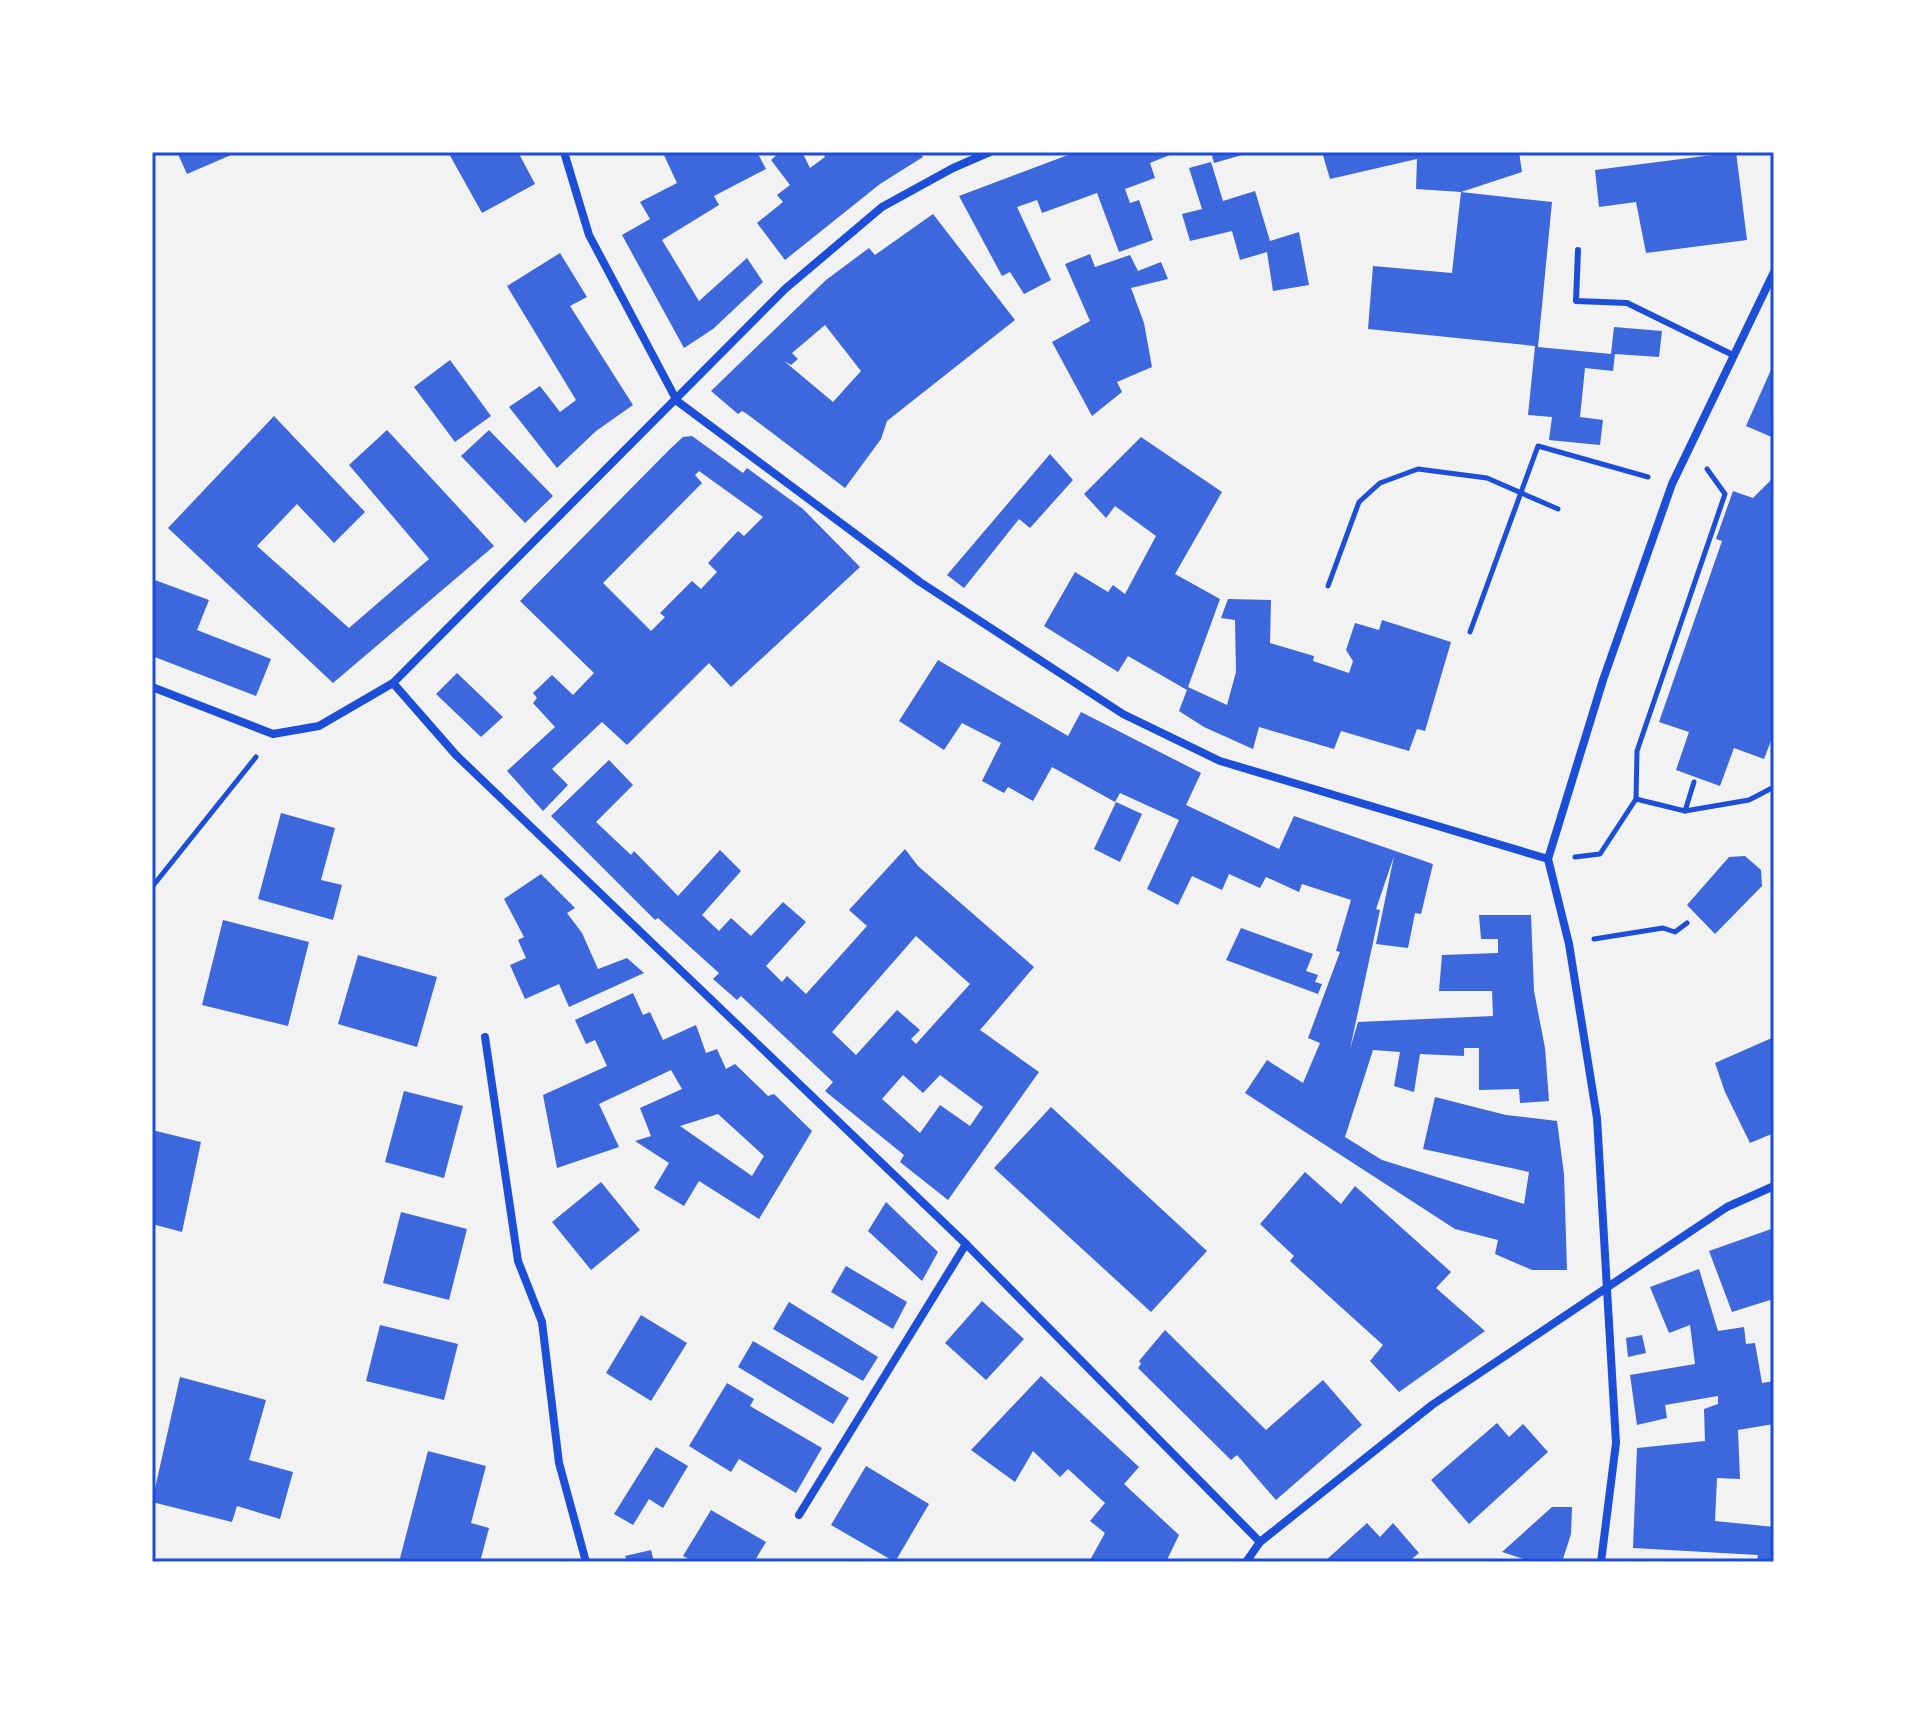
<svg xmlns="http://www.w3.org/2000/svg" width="1926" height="1714" font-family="Figtree,sans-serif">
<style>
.building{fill:#3d67dc;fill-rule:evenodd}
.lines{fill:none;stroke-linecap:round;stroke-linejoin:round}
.path{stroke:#1d4ed8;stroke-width:5}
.service{stroke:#1d4ed8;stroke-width:6}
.minor{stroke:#1d4ed8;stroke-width:8}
.neatline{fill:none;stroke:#1d4ed8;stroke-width:3}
</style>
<rect width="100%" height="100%" fill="#f2f2f2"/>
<g class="building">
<polygon points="177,152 238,152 187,174"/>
<polygon points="448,152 518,152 535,184 482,213"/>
<polygon points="665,152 757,152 766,169 714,196 719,205 662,240 699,301 747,258 763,282 713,329 684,348 622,235 650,219 640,202 677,183 663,153"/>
<polygon points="780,152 802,152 810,168 825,157 823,152 920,152 923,157 880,184 785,260 757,223 783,202 777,195 790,185 771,160"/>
<polygon points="1076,152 1177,152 1150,163 1155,178 1125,189 1130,203 1139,200 1153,240 1119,252 1097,193 1042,213 1037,200 1017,207 1051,280 1024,294 1010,272 1002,276 959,196"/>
<polygon points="1211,152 1249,152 1249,153 1214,163"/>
<polygon points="1322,152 1519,152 1522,172 1461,192 1416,189 1417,159 1330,179"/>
<polygon points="1736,152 1747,240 1646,253 1636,202 1599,207 1595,170"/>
<polygon points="1211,162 1223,201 1255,191 1270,241 1299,232 1309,285 1273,291 1267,252 1240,260 1232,231 1190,241 1182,214 1202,209 1189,168"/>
<polygon points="1461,192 1552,202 1538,347 1611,354 1614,327 1662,331 1659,357 1615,354 1613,371 1585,368 1580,417 1603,420 1600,445 1549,440 1552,417 1528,415 1535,346 1368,329 1373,266 1452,273"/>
<path d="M933,214L1015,320L887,421L881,439L845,488L747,414L742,411L738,414L711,391L826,280L869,248L875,255ZM825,325L861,371L833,402L784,361L791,365L798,359L792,353Z"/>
<polygon points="560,253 587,297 570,306 633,405 596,431 557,468 509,407 540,386 560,412 576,400 507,286"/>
<polygon points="1090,254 1095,267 1130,255 1138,271 1161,262 1168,279 1131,288 1144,323 1152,367 1117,382 1122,392 1092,416 1052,342 1090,321 1065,264"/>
<polygon points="450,360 491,416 455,442 414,387"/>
<polygon points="1774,363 1774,438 1746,426"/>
<polygon points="274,416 365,512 334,543 297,504 257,546 349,628 429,559 349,465 387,430 494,546 333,683 168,528"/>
<polygon points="489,430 553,496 525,523 461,456"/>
<path d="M692,436L743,473L747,468L803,509L860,567L731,687L709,663L627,745L602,722L552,769L568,785L543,811L507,771L555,727L533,703L537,698L533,693L552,675L573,695L594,673L520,601L669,450L683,437ZM699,471L763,517L744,536L738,531L708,563L717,572L701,589L692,581L660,613L665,617L651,631L603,583L702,483L695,475Z"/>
<polygon points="1141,437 1222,492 1175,574 1220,599 1188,687 1227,705 1236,672 1235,620 1221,618 1228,599 1271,600 1270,643 1314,656 1313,661 1349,673 1353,661 1346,650 1355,623 1379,630 1382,620 1451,642 1425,731 1417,729 1409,751 1341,731 1334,749 1259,727 1253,749 1204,727 1179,711 1187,690 1128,656 1118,672 1044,626 1075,572 1108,592 1113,585 1125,594 1156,536 1115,506 1106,518 1084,494"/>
<polygon points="1050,454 1073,480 1030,528 1019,519 964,588 947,575"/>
<polygon points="1774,477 1774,733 1764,759 1734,748 1720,786 1676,770 1689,732 1659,722 1722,541 1716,539 1733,491 1753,498"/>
<polygon points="152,579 209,600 197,630 271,659 256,696 152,656"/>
<polygon points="938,660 1068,736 1081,712 1201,773 1186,805 1279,849 1294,816 1433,864 1421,914 1415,913 1408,948 1376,944 1394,856 1376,909 1380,910 1350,1049 1358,1022 1493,1016 1492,991 1439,991 1442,955 1498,953 1498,939 1481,939 1479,915 1531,915 1534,991 1545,1048 1549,1101 1520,1103 1519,1089 1479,1090 1479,1048 1464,1048 1464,1056 1420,1054 1414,1092 1394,1086 1400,1052 1373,1050 1345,1137 1382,1160 1524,1204 1529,1172 1423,1149 1435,1097 1506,1115 1557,1121 1564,1174 1567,1270 1532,1270 1495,1254 1498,1240 1455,1229 1245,1093 1267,1060 1303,1083 1320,1043 1308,1038 1340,952 1336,951 1351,900 1302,884 1299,892 1266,877 1260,888 1229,874 1222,890 1192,876 1178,905 1147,889 1179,820 1120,793 1115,802 1052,767 1033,801 1008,787 1004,793 982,781 1001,743 962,723 944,750 899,721"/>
<polygon points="457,673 503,717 481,737 436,694"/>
<path d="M609,760L633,785L596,822L631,855L634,851L678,896L720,850L741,871L702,915L719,931L731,918L751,936L783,902L806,922L766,966L782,982L787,976L806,994L867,926L849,910L905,849L918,866L1034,967L980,1030L1039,1072L948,1200L900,1162L904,1155L825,1091L833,1082L741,996L737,1000L713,979L719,973L658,918L655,920L551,816ZM916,936L970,984L916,1044L911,1039L920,1030L897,1010L856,1055L832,1032ZM903,1075L923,1093L940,1075L983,1107L970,1126L940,1105L920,1133L882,1099Z"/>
<polygon points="1116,802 1142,814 1120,862 1094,849"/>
<polygon points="281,813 335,828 321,880 342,885 333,920 258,899"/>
<polygon points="1745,856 1761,870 1762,886 1715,934 1687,905 1729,857"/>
<polygon points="541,874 575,908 567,913 582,933 598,969 627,958 644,973 569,1007 559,984 525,999 510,965 526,958 518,940 524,937 504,899"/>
<polygon points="223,920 309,942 288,1026 202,1005"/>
<polygon points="1241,928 1313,954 1306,971 1318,975 1315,982 1322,984 1318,994 1226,960"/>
<polygon points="358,955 437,977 417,1047 338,1024"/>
<path d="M633,993L643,1015L650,1012L663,1040L696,1025L706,1053L717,1049L726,1069L735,1064L768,1096L774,1094L812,1131L759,1219L699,1181L684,1206L654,1188L669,1163L635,1141L651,1136L640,1108L682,1089L671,1070L599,1104L619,1147L557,1168L543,1095L607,1066L595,1040L586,1044L575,1020ZM718,1114L764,1156L752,1176L680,1126Z"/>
<polygon points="1774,1037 1774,1133 1750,1143 1725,1092 1715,1063"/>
<polygon points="404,1091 463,1106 444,1178 385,1162"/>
<polygon points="1051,1107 1207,1251 1151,1312 994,1168"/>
<polygon points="152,1130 201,1142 182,1232 152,1224"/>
<polygon points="1305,1172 1341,1204 1355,1186 1451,1272 1436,1288 1485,1331 1399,1392 1370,1361 1383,1345 1290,1261 1294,1256 1260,1224"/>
<polygon points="601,1182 640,1230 591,1270 552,1222"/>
<polygon points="886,1202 938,1252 922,1281 868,1231"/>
<polygon points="401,1212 467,1229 449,1300 383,1283"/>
<polygon points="1774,1228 1774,1311 1770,1300 1732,1312 1709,1251"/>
<polygon points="846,1266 907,1302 893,1329 831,1292"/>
<polygon points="1699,1269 1718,1331 1744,1327 1746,1344 1755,1343 1762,1383 1774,1381 1774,1424 1738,1430 1740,1479 1717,1478 1715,1521 1774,1527 1774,1562 1757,1562 1758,1555 1633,1548 1637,1448 1705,1441 1704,1409 1718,1404 1718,1396 1665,1405 1667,1418 1637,1425 1630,1375 1695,1364 1690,1325 1669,1333 1650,1287"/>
<polygon points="982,1301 1024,1339 986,1380 945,1343"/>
<polygon points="789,1302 878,1357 863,1381 773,1329"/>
<polygon points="641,1315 687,1343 651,1401 606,1373"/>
<polygon points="380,1325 458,1344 444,1400 366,1381"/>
<polygon points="1165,1330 1266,1430 1323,1380 1362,1425 1276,1500 1237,1455 1231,1460 1138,1368 1141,1364 1139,1361"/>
<polygon points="1642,1335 1646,1353 1628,1357 1626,1338"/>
<polygon points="753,1341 849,1398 833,1424 738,1367"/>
<polygon points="1041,1376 1139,1467 1124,1484 1179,1535 1166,1562 1089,1562 1105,1533 1090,1521 1105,1503 1068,1469 1060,1477 1033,1451 1015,1482 971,1450"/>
<polygon points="180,1377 266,1400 249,1460 293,1472 280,1519 237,1506 232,1522 152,1502"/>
<polygon points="727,1383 754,1399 750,1406 822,1448 796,1493 739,1459 731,1472 689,1446"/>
<polygon points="1497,1423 1509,1437 1523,1424 1548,1452 1469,1524 1431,1480"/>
<polygon points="656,1447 688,1466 663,1508 649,1499 633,1525 614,1514"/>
<polygon points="428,1451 486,1466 471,1523 489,1528 480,1562 399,1562"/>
<polygon points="866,1466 929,1504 895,1562 831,1525"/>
<polygon points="1552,1507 1572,1507 1571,1534 1562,1562 1533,1562 1502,1552"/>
<polygon points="711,1510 766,1542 754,1562 694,1562 683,1556"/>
<polygon points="1367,1523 1380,1537 1393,1523 1419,1553 1408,1562 1324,1562"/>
<polygon points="651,1550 654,1562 627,1562 625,1556"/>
</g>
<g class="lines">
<g class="path">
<polyline points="1328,586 1359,502 1380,483 1418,469 1487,478 1558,509"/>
<polyline points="1470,632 1538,446 1648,477"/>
<polyline points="1636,799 1637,751 1725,494 1707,469"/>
<polyline points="1685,811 1694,782"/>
<polyline points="1575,857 1600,854 1636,799 1685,811 1749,800 1774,787"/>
<polyline points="152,887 256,757"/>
<polyline points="1594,939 1663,928 1675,932 1687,923"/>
</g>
<polyline class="service" points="1578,250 1576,301 1627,303 1733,355"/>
<g class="minor">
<polyline points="564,152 589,235 677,401 920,582 1123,714 1220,761 1548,859"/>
<polyline points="393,683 456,755 966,1244 1260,1542"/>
<polyline points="152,687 273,734 319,726 393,683 785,289 882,207 953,168 990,152"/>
<polyline points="485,1037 518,1261 542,1322 559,1463 586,1562"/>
<polyline points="799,1515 966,1244"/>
<polyline points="1246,1562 1260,1542 1432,1405 1727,1207 1774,1186"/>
<polyline points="1601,1562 1616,1443 1597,1118 1569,944 1548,859 1603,680 1672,484 1774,272"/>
</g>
</g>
<rect width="1926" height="1714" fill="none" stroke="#ffffff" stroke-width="308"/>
<rect x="154" y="154" width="1618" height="1406" class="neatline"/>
</svg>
